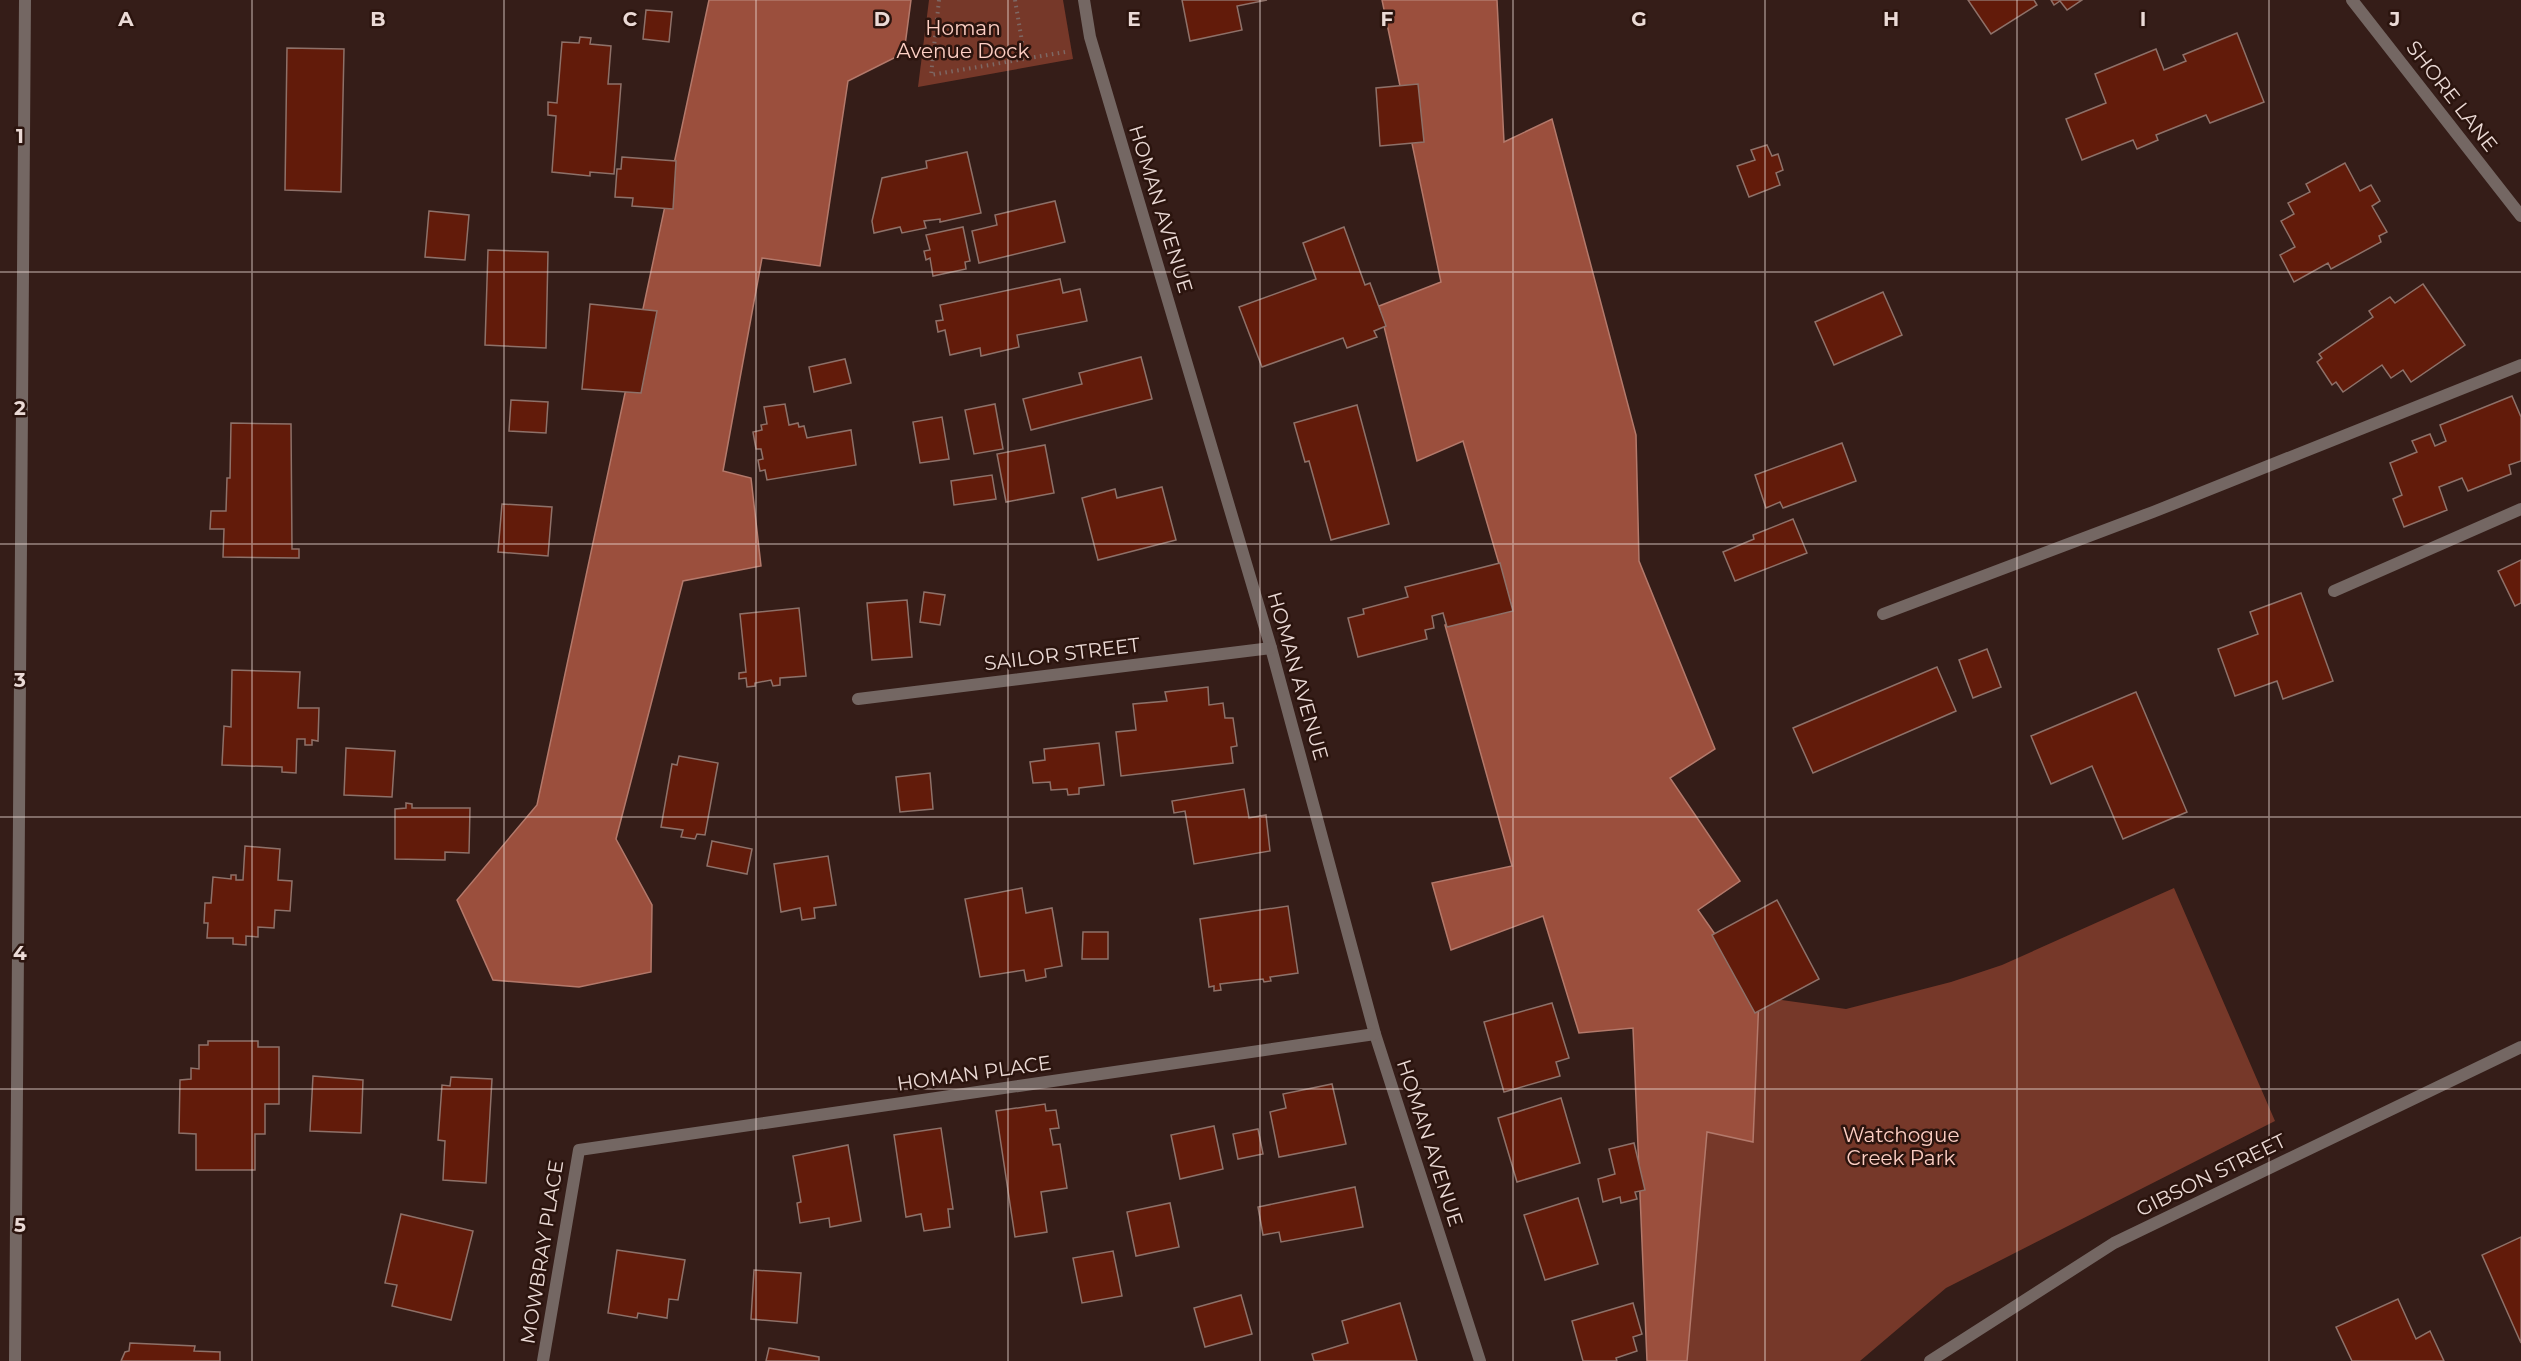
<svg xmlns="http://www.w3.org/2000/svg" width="2521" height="1361" font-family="Montserrat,sans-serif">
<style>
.green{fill:#763829}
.water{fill:#9b4f3d;stroke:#b3796b;stroke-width:1.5}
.building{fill:#621b0a;stroke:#8e7169;stroke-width:1.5}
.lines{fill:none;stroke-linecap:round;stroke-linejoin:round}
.path{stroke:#7e6864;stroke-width:4;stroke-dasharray:1.5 4.5;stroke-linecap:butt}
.lane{stroke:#746763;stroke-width:12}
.street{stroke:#746763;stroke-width:12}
.grid{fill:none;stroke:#ebdad6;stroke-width:1.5;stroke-opacity:0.55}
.labels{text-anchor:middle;stroke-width:5;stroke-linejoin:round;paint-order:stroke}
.park-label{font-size:20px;fill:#fed0c5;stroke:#2b140e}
.street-label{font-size:20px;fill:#ebdad6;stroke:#2b140e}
.grid-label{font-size:20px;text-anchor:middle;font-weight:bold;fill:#ebdad6;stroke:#2b140e;stroke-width:5;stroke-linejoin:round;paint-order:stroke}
</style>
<rect width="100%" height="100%" fill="#351d18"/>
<g class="green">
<polygon points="929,0 1063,0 1073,59 918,87"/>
<polygon points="2174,888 2275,1121 1946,1288 1860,1361 1687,1361 1707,1131 1753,1142 1759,997 1846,1009 1951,982 2002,965"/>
</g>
<g class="water">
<polygon points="709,0 911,0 904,53 848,81 820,266 762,258 723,471 751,478 761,566 683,581 616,839 652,905 651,972 579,987 493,980 457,900 537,805"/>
<polygon points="1382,0 1497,0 1504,142 1552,119 1636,435 1639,561 1715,749 1670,778 1740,881 1698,910 1759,997 1753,1142 1707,1132 1687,1361 1647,1361 1633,1028 1579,1033 1543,916 1451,950 1432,883 1512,866 1445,625 1512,608 1463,441 1417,461 1379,306 1441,282"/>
</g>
<g class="building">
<polygon points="1182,0 1267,0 1237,6 1242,30 1190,41"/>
<polygon points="1968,0 2034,0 2037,5 1991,34"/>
<polygon points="2051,0 2082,0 2067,10 2060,1 2054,5"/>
<polygon points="646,10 672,12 669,42 643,39"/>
<polygon points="2237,33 2264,102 2210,123 2206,115 2156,135 2158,140 2137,149 2133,140 2082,160 2066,119 2106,103 2095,74 2156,49 2164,70 2186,61 2183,55"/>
<polygon points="580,37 591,38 590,44 611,46 608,84 621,84 614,174 590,172 590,176 552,172 556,116 548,115 548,102 557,103 562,42 579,43"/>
<polygon points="287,48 344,49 341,192 285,190"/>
<polygon points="1418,84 1424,142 1380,146 1376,88"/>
<polygon points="1767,145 1772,156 1778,154 1783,170 1776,173 1780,185 1749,197 1737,166 1755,160 1751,150"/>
<polygon points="967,152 981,213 940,222 940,219 924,221 926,228 902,233 900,227 874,233 872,221 882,178 927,168 926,161"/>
<polygon points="622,157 676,161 673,209 632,206 633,198 615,197 617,169 621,169"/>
<polygon points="2345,163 2360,191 2371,185 2380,201 2372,206 2387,232 2379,236 2381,242 2331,269 2328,263 2294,282 2280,255 2295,247 2281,221 2294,214 2288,203 2310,192 2306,184"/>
<polygon points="1055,201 1065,242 979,263 972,231 997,225 995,215"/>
<polygon points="429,211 469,215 465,260 425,257"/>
<polygon points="963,227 970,261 965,262 966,269 933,276 930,258 926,260 924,251 930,250 926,235"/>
<polygon points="1344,227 1365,285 1370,283 1386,326 1374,331 1377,337 1347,348 1343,338 1262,367 1239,307 1316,279 1303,243"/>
<polygon points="488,250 548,252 546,348 485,345"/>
<polygon points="1060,279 1063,293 1080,289 1087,321 1017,335 1019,347 981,356 980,348 950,355 945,330 938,332 936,321 943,320 940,305"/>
<polygon points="2423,284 2465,345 2411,382 2403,370 2391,378 2382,365 2343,392 2336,382 2332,385 2317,362 2322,358 2319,354 2373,317 2369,311 2390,297 2395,303"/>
<polygon points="1883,292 1902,335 1834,365 1815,322"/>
<polygon points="590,304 657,311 641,393 582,389"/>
<polygon points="1141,357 1152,399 1031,430 1023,399 1082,384 1079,373"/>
<polygon points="845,359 851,383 814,392 809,367"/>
<polygon points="2512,396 2521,417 2521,461 2509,465 2511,474 2468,491 2462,478 2439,487 2447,510 2404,527 2393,499 2402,495 2390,463 2417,452 2412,441 2430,434 2435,446 2446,441 2440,425"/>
<polygon points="511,400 548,402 546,433 509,431"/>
<polygon points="785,404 789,425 798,423 799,427 804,426 807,438 851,430 856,465 767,480 765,470 760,471 758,460 763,459 761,449 756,449 753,432 762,430 761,425 767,424 764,407"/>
<polygon points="995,404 1003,449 974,454 965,410"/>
<polygon points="1357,405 1389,524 1331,540 1309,461 1305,462 1294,423"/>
<polygon points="942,417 949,459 920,463 913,422"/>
<polygon points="231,423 291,424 292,549 299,549 299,558 223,557 224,529 210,529 211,511 226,511 227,478 230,478"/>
<polygon points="1842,443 1856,481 1783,508 1780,502 1766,508 1755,475"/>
<polygon points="1045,445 1054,493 1006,502 997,454"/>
<polygon points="992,475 996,499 954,505 951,481"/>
<polygon points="1162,487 1176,540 1098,560 1082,498 1115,489 1117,498"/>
<polygon points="502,504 552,507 548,556 498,552"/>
<polygon points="1793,519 1807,553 1735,581 1723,552 1754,539 1753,535"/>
<polygon points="2521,560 2521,603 2515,606 2498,571"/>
<polygon points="1500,563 1513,611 1447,627 1443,613 1432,616 1434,628 1425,630 1427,639 1358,657 1348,618 1364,614 1363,609 1408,597 1405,587"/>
<polygon points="924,592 945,595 940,625 920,622"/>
<polygon points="2301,593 2333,681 2283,699 2277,681 2235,696 2218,649 2258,634 2250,612"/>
<polygon points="907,600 912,657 872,660 867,603"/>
<polygon points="799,608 806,676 780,678 780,685 773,686 771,680 755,683 755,686 747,687 746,678 739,679 739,673 746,672 740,614"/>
<polygon points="1987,649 2001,687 1973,698 1959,660"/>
<polygon points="1937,667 1956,711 1813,773 1793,728"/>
<polygon points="232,670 300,672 298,708 319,708 318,741 312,740 312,745 305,745 305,739 297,739 296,773 282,772 282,767 222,765 224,726 231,727"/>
<polygon points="1208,687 1209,705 1223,703 1225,718 1233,718 1237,746 1231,747 1233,763 1121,776 1116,732 1136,730 1133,704 1167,701 1165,692"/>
<polygon points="2136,692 2187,812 2123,839 2092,766 2051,784 2031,736"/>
<polygon points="1099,743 1104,785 1079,788 1079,794 1068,795 1067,789 1051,790 1050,782 1033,783 1030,762 1045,760 1044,749"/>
<polygon points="346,748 395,751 392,797 344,795"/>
<polygon points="679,756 718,763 705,835 697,834 695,839 681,837 683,830 661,827 672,764 677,765"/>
<polygon points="930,773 933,809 900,812 896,777"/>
<polygon points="1244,789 1249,818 1266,815 1270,851 1194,864 1185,811 1174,813 1172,801"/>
<polygon points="406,803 412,804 412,808 470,808 469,853 445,852 445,860 395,859 395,809 406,808"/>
<polygon points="712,841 752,849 747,874 707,866"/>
<polygon points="245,846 280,849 278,880 292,881 290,911 275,910 274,928 258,927 258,937 246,936 246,945 233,944 233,938 207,938 208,923 204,923 205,903 211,903 213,877 231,879 231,875 236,875 236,880 243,880"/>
<polygon points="828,856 836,905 814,908 815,918 802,920 800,908 781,912 774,864"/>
<polygon points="1022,888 1026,913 1052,908 1062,966 1045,969 1046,977 1026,981 1024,970 980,977 965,899"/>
<polygon points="1777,900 1819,979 1755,1013 1712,935"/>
<polygon points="1288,906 1298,973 1270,977 1271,981 1264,982 1263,979 1220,984 1221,990 1214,991 1214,986 1209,987 1200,919"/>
<polygon points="1083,932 1108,932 1108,959 1082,959"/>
<polygon points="1552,1003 1569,1058 1556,1062 1560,1076 1504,1092 1484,1022"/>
<polygon points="208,1041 258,1041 258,1047 279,1047 279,1104 265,1104 265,1134 255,1134 255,1170 196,1170 196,1134 179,1133 180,1080 191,1079 191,1068 199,1069 199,1045 208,1045"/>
<polygon points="313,1076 363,1080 361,1133 310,1131"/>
<polygon points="451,1077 492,1079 486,1183 443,1180 445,1141 438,1140 442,1085 450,1086"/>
<polygon points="1332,1084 1346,1144 1279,1157 1270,1112 1286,1108 1283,1094"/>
<polygon points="1561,1098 1580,1163 1517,1182 1498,1118"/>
<polygon points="1045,1104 1046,1111 1056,1110 1059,1128 1050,1129 1053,1145 1060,1144 1067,1188 1041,1192 1047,1232 1015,1237 996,1111"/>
<polygon points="1214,1126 1223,1169 1180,1179 1171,1135"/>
<polygon points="941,1128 953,1209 948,1209 950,1227 924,1231 921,1214 906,1217 894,1135"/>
<polygon points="1258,1129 1263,1154 1238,1159 1233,1134"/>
<polygon points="1634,1143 1645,1190 1635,1192 1637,1199 1621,1203 1620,1197 1603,1202 1598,1179 1615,1174 1609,1149"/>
<polygon points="848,1145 861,1221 830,1227 829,1218 800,1223 797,1203 801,1202 793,1156"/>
<polygon points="1355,1187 1363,1227 1281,1242 1279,1232 1263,1235 1258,1207"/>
<polygon points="1578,1198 1598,1264 1545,1280 1524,1215"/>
<polygon points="1170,1203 1179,1247 1136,1256 1127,1212"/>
<polygon points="401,1214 473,1231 451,1320 392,1306 397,1285 385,1283"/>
<polygon points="2521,1237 2521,1343 2482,1255"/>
<polygon points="617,1250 685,1260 678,1300 669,1299 667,1318 638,1313 637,1318 608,1313"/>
<polygon points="1113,1251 1122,1296 1082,1303 1073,1258"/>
<polygon points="754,1270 801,1273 797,1323 751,1319"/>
<polygon points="1241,1295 1252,1334 1205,1347 1194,1308"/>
<polygon points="2398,1299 2416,1339 2430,1331 2444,1361 2352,1361 2336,1327"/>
<polygon points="1400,1303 1417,1361 1314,1361 1312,1354 1348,1343 1342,1321"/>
<polygon points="1633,1303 1642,1334 1633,1337 1637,1351 1616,1358 1617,1361 1583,1361 1572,1321"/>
<polygon points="130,1343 195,1346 194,1351 220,1352 220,1361 121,1361 125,1352 129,1351"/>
<polygon points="769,1348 819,1357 819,1361 766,1361"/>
</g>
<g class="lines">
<g class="path">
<polyline points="939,0 931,75 1065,52"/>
<polyline points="1015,0 1025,59"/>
</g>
<g class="lane">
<polyline points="2334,591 2521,509"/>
<polyline points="1883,614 2153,512 2521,365"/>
</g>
<g class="street">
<polyline points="1084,0 1090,37 1271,648 1375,1034 1480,1361"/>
<polyline points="2352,0 2521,216"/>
<polyline points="858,699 1271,648"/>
<polyline points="15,1361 25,0"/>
<polyline points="543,1361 579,1150 1375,1034"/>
<polyline points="1930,1361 2114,1243 2521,1047"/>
</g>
</g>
<path class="grid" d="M252,0V1361M504,0V1361M756,0V1361M1008,0V1361M1260,0V1361M1513,0V1361M1765,0V1361M2017,0V1361M2269,0V1361M0,272H2521M0,544H2521M0,817H2521M0,1089H2521"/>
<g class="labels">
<g class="park-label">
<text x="963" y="35">Homan<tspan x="963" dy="23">Avenue Dock</tspan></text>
<text x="1901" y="1142">Watchogue<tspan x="1901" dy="23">Creek Park</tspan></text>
</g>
<g class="street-label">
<text transform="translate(2452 96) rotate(52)" y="7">SHORE LANE</text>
<text transform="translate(1161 209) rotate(73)" y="7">HOMAN AVENUE</text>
<text transform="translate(1062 654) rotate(-7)" y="7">SAILOR STREET</text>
<text transform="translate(1298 676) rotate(74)" y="7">HOMAN AVENUE</text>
<text transform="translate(974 1073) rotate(-8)" y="7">HOMAN PLACE</text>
<text transform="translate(1430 1143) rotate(72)" y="7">HOMAN AVENUE</text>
<text transform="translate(2211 1175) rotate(-26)" y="7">GIBSON STREET</text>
<text transform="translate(542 1252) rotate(-81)" y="7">MOWBRAY PLACE</text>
</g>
</g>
<g class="grid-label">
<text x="126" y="26">A</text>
<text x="378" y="26">B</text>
<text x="630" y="26">C</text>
<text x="882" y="26">D</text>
<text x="1134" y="26">E</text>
<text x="1387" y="26">F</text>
<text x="1639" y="26">G</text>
<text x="1891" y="26">H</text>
<text x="2143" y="26">I</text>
<text x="2395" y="26">J</text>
<text x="20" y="143">1</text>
<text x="20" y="415">2</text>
<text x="20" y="687">3</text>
<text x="20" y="960">4</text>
<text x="20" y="1232">5</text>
</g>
</svg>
